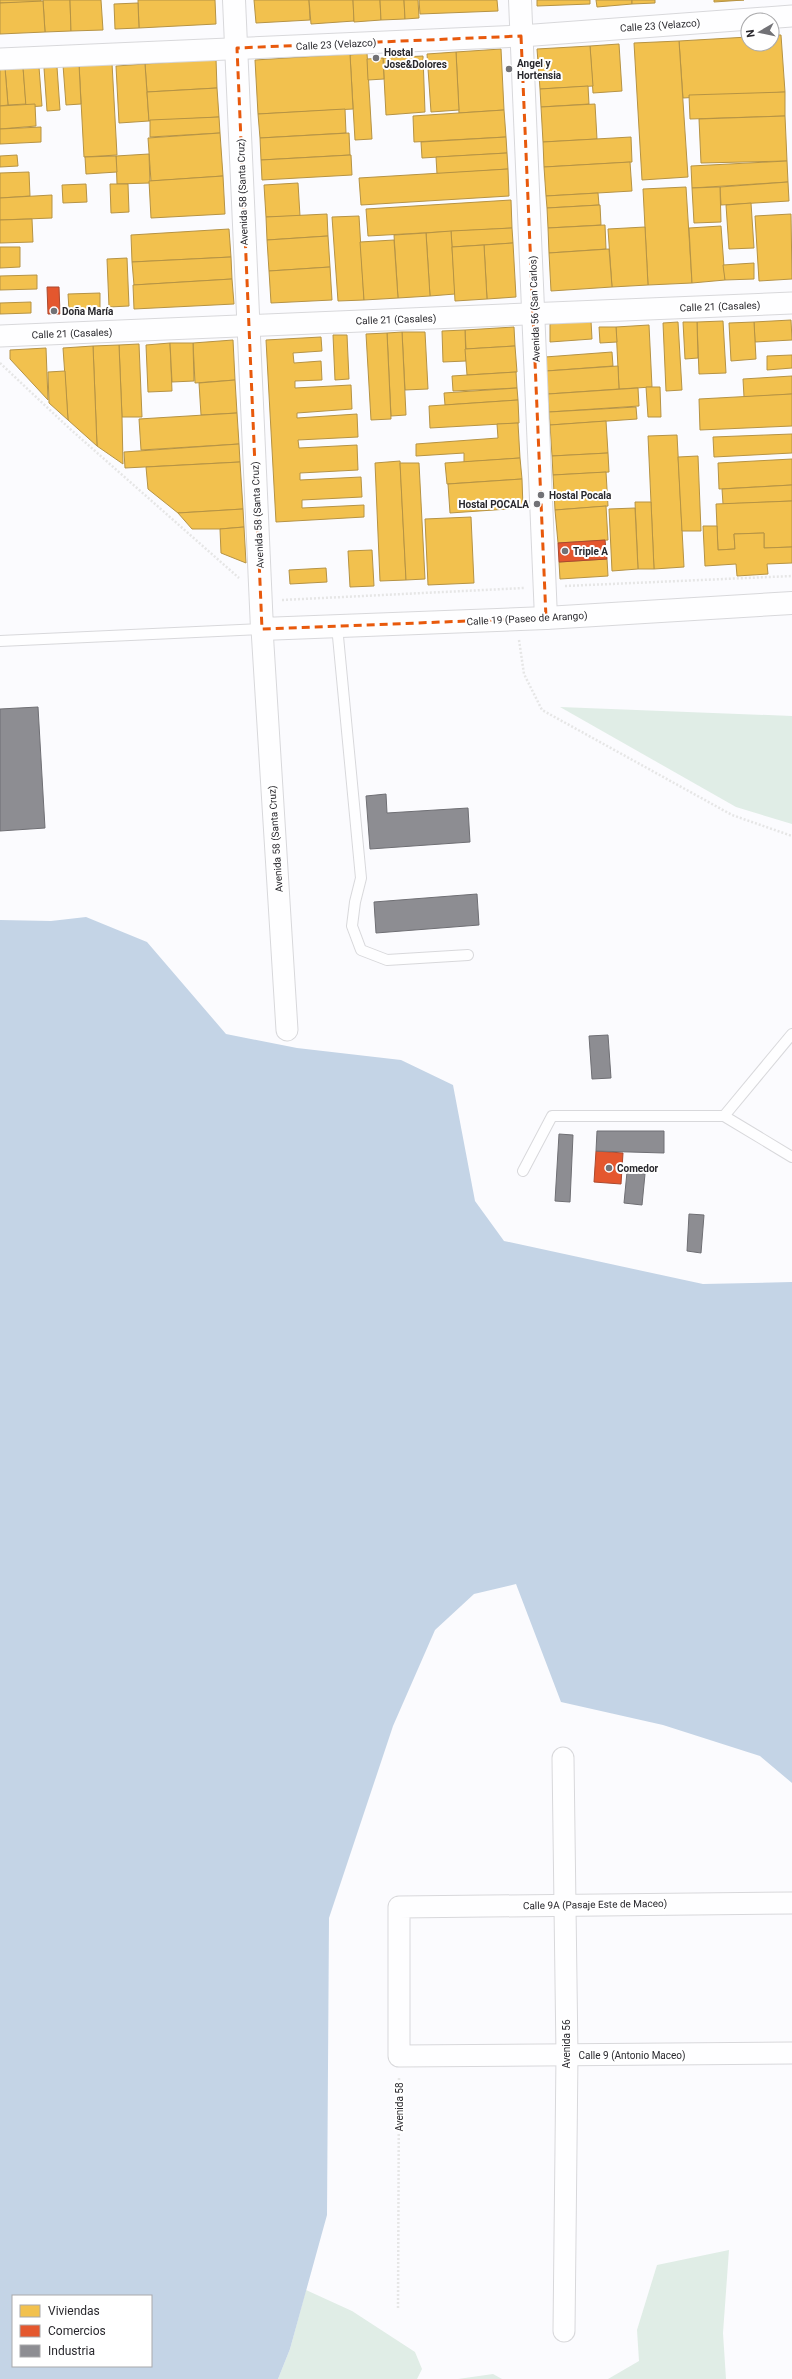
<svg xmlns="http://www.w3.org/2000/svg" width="792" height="2379" font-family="Roboto,sans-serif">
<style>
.green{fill:#e0ede6}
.water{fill:#c4d4e6;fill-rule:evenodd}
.homes{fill:#f2c14e;stroke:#b69344}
.shops{fill:#e4572e;stroke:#ac492e}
.industry{fill:#8d8d92;stroke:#6f6f74}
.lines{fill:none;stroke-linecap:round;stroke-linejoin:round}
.lane-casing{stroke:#d8d8db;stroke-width:12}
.street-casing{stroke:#d8d8db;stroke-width:23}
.secondary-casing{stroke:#d8d8db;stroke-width:24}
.path{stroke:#e6e6e6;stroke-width:2.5;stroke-dasharray:2 2;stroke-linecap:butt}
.lane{stroke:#fefeff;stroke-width:10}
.street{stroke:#fefeff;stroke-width:21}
.secondary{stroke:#fefeff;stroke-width:22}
.marked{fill:none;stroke:#e8590c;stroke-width:3;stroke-dasharray:8 5;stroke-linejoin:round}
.poi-dot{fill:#727276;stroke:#fff;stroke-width:1.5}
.labels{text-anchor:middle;stroke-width:4;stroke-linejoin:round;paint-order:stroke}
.street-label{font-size:10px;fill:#29282d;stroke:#fff}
.poi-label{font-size:10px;font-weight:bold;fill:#29282d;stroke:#fff;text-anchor:start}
</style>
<rect width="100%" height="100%" fill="#fbfbfe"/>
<g class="green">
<polygon points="560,707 792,716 792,824 736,807"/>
<polygon points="729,2250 723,2333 726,2379 608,2379 639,2361 637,2330 657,2265"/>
<polygon points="306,2290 352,2311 415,2352 422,2369 417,2379 278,2379 290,2349"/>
<polygon points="493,2374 502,2379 458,2379"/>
</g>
<path class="water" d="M86,917L147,942L226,1034L297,1048L401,1060L453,1085L475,1201L504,1241L703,1284L792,1282V1783L760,1756L663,1725L561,1702L516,1584L474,1594L435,1630L393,1726L329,1918L327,2215L290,2349L278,2379H0V920L51,921ZM13,2296H151V2366H13Z"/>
<g class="homes">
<polygon points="0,0 41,0 41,2 0,3"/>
<polygon points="43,0 70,0 71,31 45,32"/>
<polygon points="70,0 101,0 103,30 71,31"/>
<polygon points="138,0 215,0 216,24 139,28"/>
<polygon points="254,0 309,0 310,20 256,23"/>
<polygon points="309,0 353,0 354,21 311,24"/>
<polygon points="353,0 380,0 381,20 354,22"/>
<polygon points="380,0 404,0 405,19 381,20"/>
<polygon points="404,0 418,0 419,18 405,19"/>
<polygon points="419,0 497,0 498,11 420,14"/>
<polygon points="537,0 590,0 590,4 537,6"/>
<polygon points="596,0 632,0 632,4 597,7"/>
<polygon points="632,0 655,0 655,3 632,4"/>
<polygon points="714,0 744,0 714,2"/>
<polygon points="43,1 45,32 0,34 0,3"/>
<polygon points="138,3 139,28 115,29 114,4"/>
<polygon points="772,35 781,35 785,92 683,98 679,41 748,37 748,44 772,44"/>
<polygon points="679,41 688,177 642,180 634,43"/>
<polygon points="619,44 622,91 593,93 590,46"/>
<polygon points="590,46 593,86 540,89 537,49"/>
<polygon points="501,49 504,110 459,113 456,52"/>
<polygon points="456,52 459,110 431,112 427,54"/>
<polygon points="367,53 372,139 355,140 350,55"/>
<polygon points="350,54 353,109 258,114 255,60"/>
<polygon points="423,56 425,112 386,115 383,58"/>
<polygon points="383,58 384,79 368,80 367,59"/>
<polygon points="216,59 217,88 147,92 145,64"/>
<polygon points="112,63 117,155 84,157 79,64"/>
<polygon points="79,64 81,104 66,105 63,65"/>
<polygon points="145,64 149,121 119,123 116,66"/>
<polygon points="23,67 26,104 8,105 5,68"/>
<polygon points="23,67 39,67 42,106 26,107"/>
<polygon points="57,67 60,110 47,111 44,68"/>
<polygon points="5,68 8,105 0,106 0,69"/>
<polygon points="588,86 589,104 541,107 540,89"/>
<polygon points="217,88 219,117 149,121 147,92"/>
<polygon points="785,92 785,116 690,119 689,95"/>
<polygon points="35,104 36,126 0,129 0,106"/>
<polygon points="595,104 597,139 543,142 541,107"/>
<polygon points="345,109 346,133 260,138 258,114"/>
<polygon points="504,110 506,137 414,142 413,116"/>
<polygon points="785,116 787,161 701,163 699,119"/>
<polygon points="219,117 220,133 150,137 150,120"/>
<polygon points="41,127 41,142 0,144 0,129"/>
<polygon points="220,133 223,176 151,181 148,138"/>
<polygon points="349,133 350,155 261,160 260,138"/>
<polygon points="506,137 507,153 422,158 421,142"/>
<polygon points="631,137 632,162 544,167 543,142"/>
<polygon points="507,153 508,169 437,174 436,157"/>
<polygon points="149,154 150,183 117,184 116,156"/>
<polygon points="17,155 18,166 0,167 0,156"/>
<polygon points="351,155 352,175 262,180 261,160"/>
<polygon points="116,156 117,172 86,174 85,157"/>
<polygon points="787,161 788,182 692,188 691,166"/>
<polygon points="630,162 632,191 546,196 544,167"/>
<polygon points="508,169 509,196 361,205 359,178"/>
<polygon points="29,172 30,196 0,198 0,173"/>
<polygon points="223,176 225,214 151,218 149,181"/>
<polygon points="788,182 789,201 721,205 720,187"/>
<polygon points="298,183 300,216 266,217 264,185"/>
<polygon points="86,184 87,202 63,203 62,185"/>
<polygon points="110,184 128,184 129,212 111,213"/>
<polygon points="686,187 692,283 648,285 643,189"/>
<polygon points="720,187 721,222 694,223 692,188"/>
<polygon points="598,193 599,205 547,208 546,196"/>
<polygon points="52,195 52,218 0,220 0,198"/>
<polygon points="511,200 512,228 368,236 366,209"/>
<polygon points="751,203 754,248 729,249 726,205"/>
<polygon points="600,205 601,225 548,228 547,208"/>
<polygon points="327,214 328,236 267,240 266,217"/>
<polygon points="791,214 792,279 759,281 755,216"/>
<polygon points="359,216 364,300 338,301 332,217"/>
<polygon points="32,219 33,242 0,243 0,220"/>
<polygon points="605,225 606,249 549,253 548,228"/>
<polygon points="721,226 725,280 692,283 689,228"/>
<polygon points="645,227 648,285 612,287 608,229"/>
<polygon points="512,228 513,243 452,247 451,231"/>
<polygon points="229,229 231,257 132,262 131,235"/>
<polygon points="451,231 455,294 430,296 426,233"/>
<polygon points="426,233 430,296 398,298 394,235"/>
<polygon points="328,236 330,267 269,271 267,240"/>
<polygon points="394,240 398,298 364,300 360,242"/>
<polygon points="513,243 516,297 487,299 484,245"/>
<polygon points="484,245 487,299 455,301 452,247"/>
<polygon points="0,247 20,247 20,267 0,268"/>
<polygon points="609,249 612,287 551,291 549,253"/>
<polygon points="231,257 232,279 134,285 132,262"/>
<polygon points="127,258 129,306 109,307 107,259"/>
<polygon points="754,263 754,279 725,280 723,265"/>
<polygon points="330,267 332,300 271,303 269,271"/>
<polygon points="37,275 37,289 0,290 0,276"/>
<polygon points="232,279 234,304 134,309 133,285"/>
<polygon points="100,293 100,309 69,310 68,294"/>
<polygon points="31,302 31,313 0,314 0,303"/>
<polygon points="791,320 792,340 755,342 754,322"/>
<polygon points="591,321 592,339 550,342 550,324"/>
<polygon points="723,321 726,373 699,374 697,322"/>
<polygon points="678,322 682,390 666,391 663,323"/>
<polygon points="683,322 697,322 698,358 685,359"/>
<polygon points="754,322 756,359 731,361 729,323"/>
<polygon points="649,325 652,387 619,389 616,327"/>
<polygon points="514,327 515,346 466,349 465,330"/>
<polygon points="599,327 616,327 617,342 600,343"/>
<polygon points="465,330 466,361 443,362 442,331"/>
<polygon points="402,332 425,332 428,389 405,390"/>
<polygon points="402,332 406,415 391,416 387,333"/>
<polygon points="387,333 391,419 371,420 366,334"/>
<polygon points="333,335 347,335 349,379 335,380"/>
<polygon points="321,337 322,351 293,353 294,363 321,361 322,380 295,381 295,388 351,385 352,409 297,413 297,418 357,414 358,437 298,440 299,448 357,445 358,470 300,473 300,480 361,477 362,497 302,500 302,508 364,505 364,517 276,522 266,340"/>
<polygon points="233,340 235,380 195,383 193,343"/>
<polygon points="170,343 172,391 148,392 146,345"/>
<polygon points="170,343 193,343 194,381 172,382"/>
<polygon points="139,344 142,417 122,417 119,345"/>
<polygon points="119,345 122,417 123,464 97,446 93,346"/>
<polygon points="93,346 97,446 68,420 63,348"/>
<polygon points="515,346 517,372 467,375 465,349"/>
<polygon points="46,348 48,400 10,359 10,350"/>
<polygon points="612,352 613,366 546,371 545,357"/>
<polygon points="792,355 792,368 767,370 767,356"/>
<polygon points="618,366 619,389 548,394 546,371"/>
<polygon points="65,371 68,420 49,403 48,372"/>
<polygon points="516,372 517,388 453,391 452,376"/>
<polygon points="792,376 792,394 744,397 743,379"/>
<polygon points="235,380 237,413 201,415 199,383"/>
<polygon points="646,387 660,387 661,417 648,417"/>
<polygon points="517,388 518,400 445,405 444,393"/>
<polygon points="638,388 639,406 549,412 548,394"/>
<polygon points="792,394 792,426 700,430 699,399"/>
<polygon points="518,400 519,423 430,428 429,406"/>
<polygon points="636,407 637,419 550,425 549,412"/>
<polygon points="237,413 239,444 141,450 139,419"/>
<polygon points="606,421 608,453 552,456 550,425"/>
<polygon points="518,423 520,458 464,462 464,453 416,456 416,444 498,438 497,424"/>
<polygon points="792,434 792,453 714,457 713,437"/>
<polygon points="677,435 684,567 654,569 648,436"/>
<polygon points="239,444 240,462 125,468 124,452"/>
<polygon points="608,453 609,472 553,475 552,456"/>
<polygon points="698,456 701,531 682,531 678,457"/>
<polygon points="520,458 522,479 447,484 445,463"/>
<polygon points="792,459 792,485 719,489 718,463"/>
<polygon points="400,461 406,580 380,581 375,463"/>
<polygon points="240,462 243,509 178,513 148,489 146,467"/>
<polygon points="400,463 419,463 425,579 406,580"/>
<polygon points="606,472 608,506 555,510 553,475"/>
<polygon points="522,479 523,508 450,513 448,484"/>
<polygon points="792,485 792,501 723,504 722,489"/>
<polygon points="792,501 792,547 764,548 764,533 734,534 735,549 718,550 716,504"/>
<polygon points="635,502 651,502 654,569 638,569"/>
<polygon points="606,506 608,540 558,543 555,510"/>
<polygon points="635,508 638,569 612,571 609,509"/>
<polygon points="243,509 244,527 220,529 192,529 178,513"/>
<polygon points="471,517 474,583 428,585 425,519"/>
<polygon points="703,526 717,526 718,550 735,549 734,534 764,533 764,548 792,547 792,563 767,564 768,574 737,576 736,564 705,566"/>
<polygon points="244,527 246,563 221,553 220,529"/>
<polygon points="372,550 374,586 350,587 348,551"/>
<polygon points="607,559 608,576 560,579 559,562"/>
<polygon points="326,568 327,582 290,584 289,570"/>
</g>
<g class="shops">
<polygon points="47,287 59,287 60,314 48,314"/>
<polygon points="605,540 607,559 559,562 558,543"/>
<polygon points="596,1151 623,1153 621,1184 594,1182"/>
</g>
<g class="industry">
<polygon points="38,707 45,828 0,831 0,709"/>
<polygon points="386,794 387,813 468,808 470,842 370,849 366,796"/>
<polygon points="477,894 479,925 376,933 374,902"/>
<polygon points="608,1035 611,1078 592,1079 589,1036"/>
<polygon points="597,1131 664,1131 664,1153 596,1151"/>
<polygon points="559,1134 573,1135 570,1202 555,1201"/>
<polygon points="627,1172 645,1174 642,1205 624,1203"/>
<polygon points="689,1214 704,1215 701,1253 687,1251"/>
</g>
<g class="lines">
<g class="lane-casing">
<g id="lane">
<polyline points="337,626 361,878 355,902 352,926 361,950 387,960 468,955"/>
<polyline points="0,641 262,629"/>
<polyline points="724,1116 792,1034"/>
<polyline points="523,1171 552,1116 724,1116 792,1157"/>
</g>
</g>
<g class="street-casing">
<g id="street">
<polyline points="0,59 521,36 792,16"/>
<polyline points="0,336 792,303"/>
<polyline points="262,629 287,1030"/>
<polyline points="563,1758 567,2055 564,2331"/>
<polyline points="792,1903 399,1907 399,2056 792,2053"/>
</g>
</g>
<g class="secondary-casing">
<g id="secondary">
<polyline points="234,0 262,629 546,618 792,603"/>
<polyline points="520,0 546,618"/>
</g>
</g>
<g class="path">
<polyline points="0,363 69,428 239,578"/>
<polyline points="565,586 792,576"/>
<polyline points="282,600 524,588"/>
<polyline points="519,640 524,674 542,710 732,815 792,836"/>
<polyline points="398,2308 399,2077"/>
</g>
<use href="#lane" class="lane"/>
<use href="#street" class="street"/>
<use href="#secondary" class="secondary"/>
</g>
<path class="marked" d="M521,36L546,618L262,629L237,48Z"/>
<g class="poi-dot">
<circle cx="376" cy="58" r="4"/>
<circle cx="509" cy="69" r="4"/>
<circle cx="54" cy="311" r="4"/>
<circle cx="541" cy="495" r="4"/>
<circle cx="537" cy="504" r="4"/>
<circle cx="565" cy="551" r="4"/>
<circle cx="609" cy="1168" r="4"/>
</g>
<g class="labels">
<g class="street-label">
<text transform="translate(660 25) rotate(-4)" y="4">Calle 23 (Velazco)</text>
<text transform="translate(336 44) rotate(-3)" y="4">Calle 23 (Velazco)</text>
<text transform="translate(242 192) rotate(-92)" y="4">Avenida 58 (Santa Cruz)</text>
<text transform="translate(720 306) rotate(-2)" y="4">Calle 21 (Casales)</text>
<text transform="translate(534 309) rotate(-92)" y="4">Avenida 56 (San Carlos)</text>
<text transform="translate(396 319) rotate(-2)" y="4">Calle 21 (Casales)</text>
<text transform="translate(72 333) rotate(-2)" y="4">Calle 21 (Casales)</text>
<text transform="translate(257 515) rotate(-93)" y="4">Avenida 58 (Santa Cruz)</text>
<text transform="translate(527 618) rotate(-3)" y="4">Calle 19 (Paseo de Arango)</text>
<text transform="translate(275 839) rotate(-94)" y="4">Avenida 58 (Santa Cruz)</text>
<text transform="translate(595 1904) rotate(-1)" y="4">Calle 9A (Pasaje Este de Maceo)</text>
<text transform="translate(566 2044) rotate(-90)" y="4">Avenida 56</text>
<text x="632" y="2059">Calle 9 (Antonio Maceo)</text>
<text transform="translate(399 2107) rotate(-90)" y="4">Avenida 58</text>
</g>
<g class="poi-label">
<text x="384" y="56">Hostal<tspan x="384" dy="12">Jose&amp;Dolores</tspan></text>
<text x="517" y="67">Angel y<tspan x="517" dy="12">Hortensia</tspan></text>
<text x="62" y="315">Doña María</text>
<text x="549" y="499">Hostal Pocala</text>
<text x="529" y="508" text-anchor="end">Hostal POCALA</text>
<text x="573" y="555">Triple A</text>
<text x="617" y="1172">Comedor</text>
</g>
</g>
<rect x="12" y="2295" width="140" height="72" fill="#ffffff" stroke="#a9a9ab"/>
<rect x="20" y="2305" width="20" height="12" fill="#f2c14e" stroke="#a9a9ab"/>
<text x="48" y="2315" font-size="12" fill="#29282d">Viviendas</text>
<rect x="20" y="2325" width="20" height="12" fill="#e4572e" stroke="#a9a9ab"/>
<text x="48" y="2335" font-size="12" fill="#29282d">Comercios</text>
<rect x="20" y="2345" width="20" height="12" fill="#8d8d92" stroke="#a9a9ab"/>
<text x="48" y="2355" font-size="12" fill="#29282d">Industria</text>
<g transform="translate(760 32) rotate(261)"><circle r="19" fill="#ffffff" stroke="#a9a9ab"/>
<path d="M0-3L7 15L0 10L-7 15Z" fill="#727276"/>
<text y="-6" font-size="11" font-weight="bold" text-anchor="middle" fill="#29282d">N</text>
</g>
</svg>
